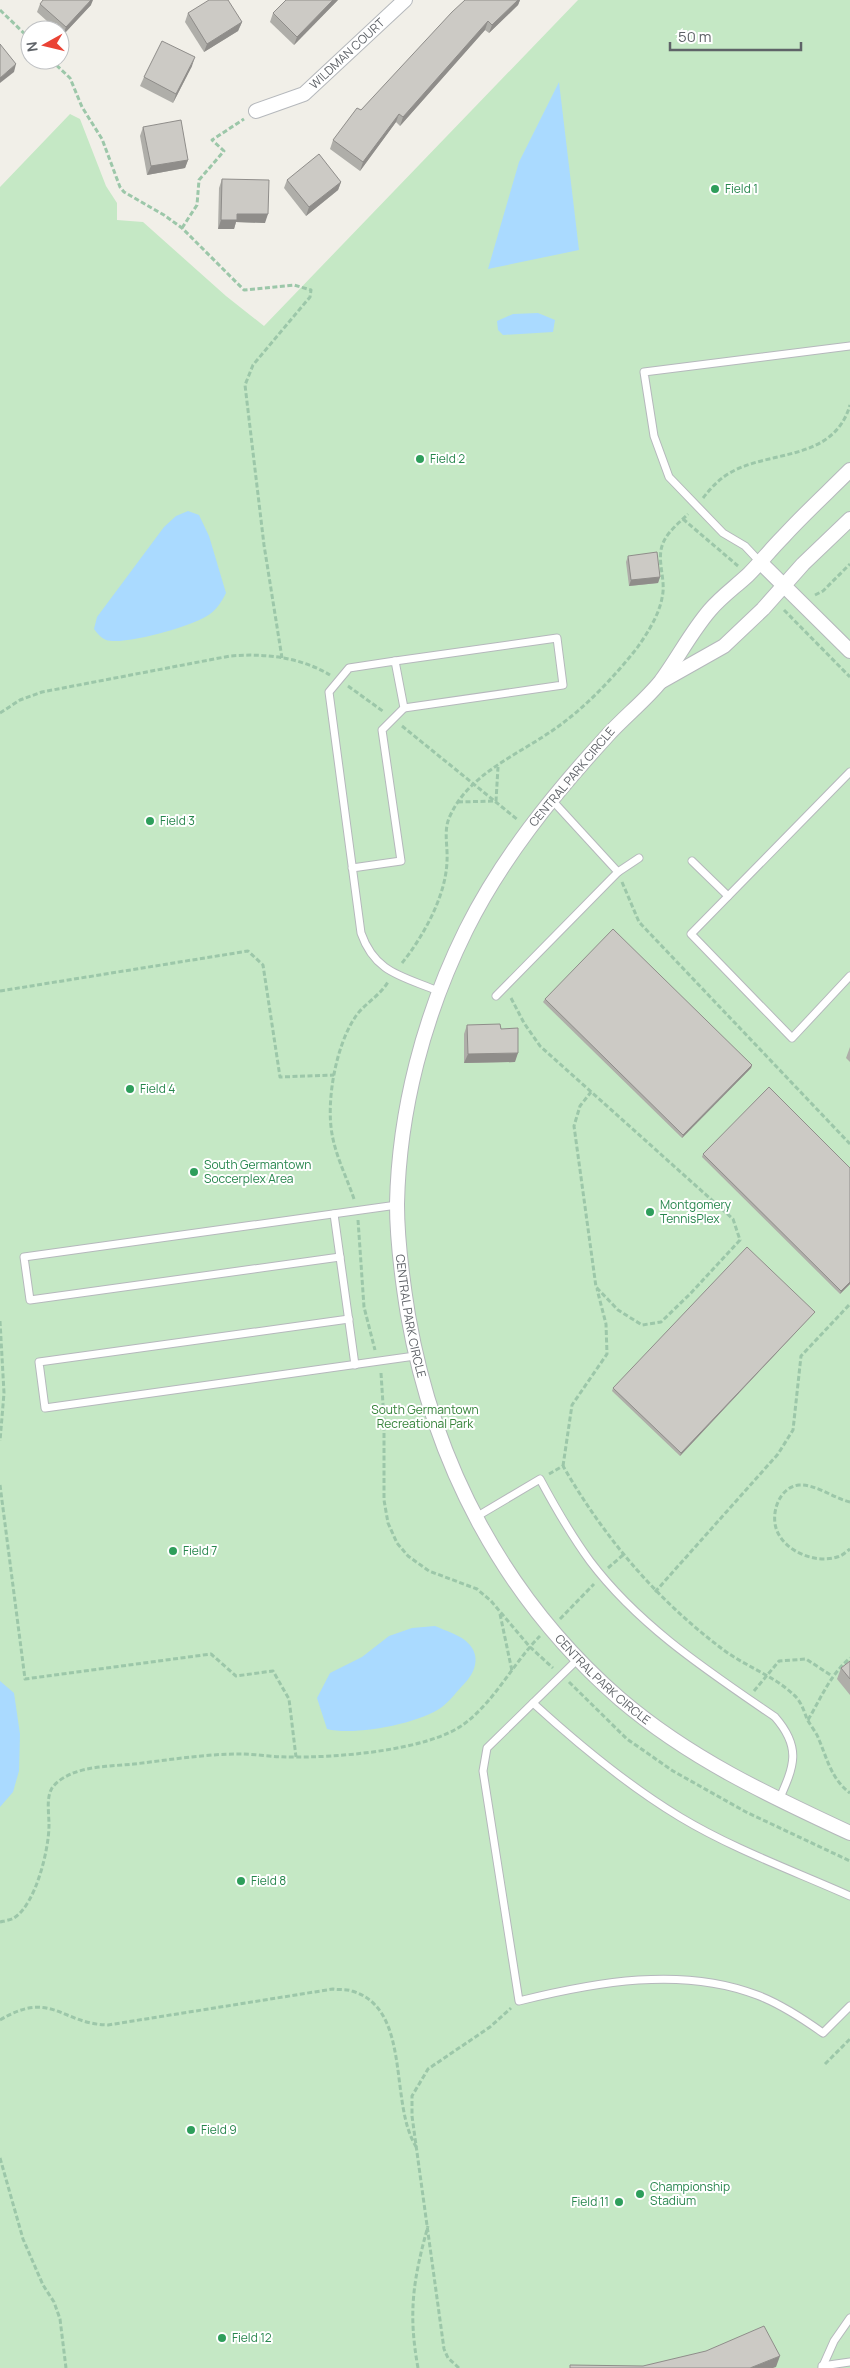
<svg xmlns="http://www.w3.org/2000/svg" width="850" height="2368" font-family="Manrope,sans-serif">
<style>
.green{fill:#c5e8c5}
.water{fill:#aadaff}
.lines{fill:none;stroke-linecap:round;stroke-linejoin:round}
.service-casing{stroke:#b5b8bc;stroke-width:9}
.minor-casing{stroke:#b5b8bc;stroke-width:16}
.path{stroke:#9cc7a9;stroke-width:3;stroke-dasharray:5 2.5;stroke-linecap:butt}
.service{stroke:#fff;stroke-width:7}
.minor{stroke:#fff;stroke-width:14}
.wall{fill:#afaea9}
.shaded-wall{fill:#8f8d8a}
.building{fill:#cccac5;stroke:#8f8d8a}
.leisure-dot{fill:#2e9e5b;stroke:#fff;stroke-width:2}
.labels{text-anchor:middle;stroke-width:4;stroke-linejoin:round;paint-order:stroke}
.street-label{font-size:12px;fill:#5f6368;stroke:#fff}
.leisure-label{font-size:12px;fill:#27864d;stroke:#fff;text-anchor:start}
.park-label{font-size:12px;fill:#348238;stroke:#fff}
</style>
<rect width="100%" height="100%" fill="#f1efe8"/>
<polygon class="green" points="578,0 850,0 850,2368 0,2368 0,187 70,114 80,119 106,186 117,203 117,220 143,222 226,296 264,326"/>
<g class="water">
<polygon points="559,82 579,250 488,269 519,162"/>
<polygon points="538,313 555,320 553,332 503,335 498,330 497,321 513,314"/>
<path d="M188,511L199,515L209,536L226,593C222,601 217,609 210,614C194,626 123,646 106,640C101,638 97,633 94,629L97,617L164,527L176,516Z"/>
<path d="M435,1626C446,1631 461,1635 469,1644C481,1657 475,1673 464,1684C457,1691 450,1701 442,1707C419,1724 354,1736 327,1729L317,1698L330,1673L362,1657L389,1636L412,1628Z"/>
<polygon points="0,1681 14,1693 20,1734 19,1771 13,1792 0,1807"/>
</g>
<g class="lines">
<g class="service-casing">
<g id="service">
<polyline points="760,562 745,546 723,533 669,477 654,436 644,372 850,346"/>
<polyline points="395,661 557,638 563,685 404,708"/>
<polyline points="850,772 691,934 792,1038 850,976"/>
<polyline points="692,861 728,896"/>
<path d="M352,868L401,861L382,730L404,708L395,661L349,668L329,692L361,933C375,973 402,976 438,991"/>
<polyline points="618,872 639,858"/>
<polyline points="496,996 618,872 551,799"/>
<polyline points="334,1214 355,1365"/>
<polyline points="340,1257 30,1300 24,1257 397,1205"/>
<polyline points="349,1319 39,1362 45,1408 415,1356"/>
<path d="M476,1517L540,1479C555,1507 571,1535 590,1561C639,1626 708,1671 775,1717C802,1748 794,1766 779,1800"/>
<path d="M578,1659L487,1748L483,1771L519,2001C595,1982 682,1966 757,1995C781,2004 802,2018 823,2033L850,2006"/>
<path d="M533,1703C579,1745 627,1785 680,1817C733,1849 794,1871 850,1896"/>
<polyline points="822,2366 850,2362"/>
<polyline points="822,2368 834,2341 850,2318"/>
</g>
</g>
<g class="minor-casing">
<g id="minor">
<path id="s1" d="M256,111L304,94L405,0"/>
<path id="s2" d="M850,470C828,492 804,514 783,537C771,549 760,563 748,575C735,587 721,597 710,610C691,632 678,658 661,681C645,701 624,717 607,736C552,796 502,858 466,930C424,1015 399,1110 397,1204C397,1241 402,1278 408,1315C434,1465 505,1599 620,1699C689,1758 768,1795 850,1833"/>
<polyline points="760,562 850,651"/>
<polyline points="662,681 724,646 763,609 803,564 850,519"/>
</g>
</g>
<g class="path">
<polyline points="0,10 30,39"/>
<polyline points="51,60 70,78 82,107 102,139 120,187 124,192 164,215 182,228 244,290 294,285 311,290 310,297 253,365 245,385 264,545 282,658"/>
<polyline points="182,228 197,205 199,180 224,151 212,140 244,119"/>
<path d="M703,498C710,489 718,480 728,474C768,449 833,463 850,405"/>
<polyline points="683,519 738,566"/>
<polyline points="815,595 823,591 850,564"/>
<polyline points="784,610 850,677"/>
<polyline points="348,686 384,712"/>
<path d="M0,713L20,700L42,692L230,656C264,653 300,657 330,675"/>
<polyline points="402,726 518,820"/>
<polyline points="458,802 496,801 498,767"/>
<polyline points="622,882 639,922 850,1144"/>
<path d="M402,963C423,937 446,896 447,861C448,846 443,830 450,816C469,773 520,754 556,728C586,707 614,677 637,648C647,634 659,615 662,598C667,578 654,558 665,539C670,530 681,521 688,514"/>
<polyline points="0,991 248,951 263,965 280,1077 334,1075"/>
<polyline points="511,998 524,1023 540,1046 733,1219 740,1240 690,1294 661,1322 642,1325 618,1310 596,1287 574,1126 580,1106 591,1092"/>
<path d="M354,1199C347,1178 336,1157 332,1134C326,1100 336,1047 354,1019C362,1005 379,997 388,982"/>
<polyline points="358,1220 364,1307 375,1350"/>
<polyline points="0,1321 4,1393 0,1441"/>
<polyline points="381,1373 384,1420 384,1500 388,1523 397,1543 408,1556 429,1571 477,1589 491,1601 530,1647 553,1668"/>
<polyline points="563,1466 572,1405 607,1354 606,1324 597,1289"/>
<path d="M549,1474L563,1466C604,1537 655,1598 721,1648C744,1666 773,1675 794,1695C801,1701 804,1711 807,1719C810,1724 814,1730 817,1735C827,1757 830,1778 850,1793"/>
<polyline points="0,1485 25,1679 211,1654 236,1676 273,1671 289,1699 296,1757"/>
<path d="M850,1502C833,1498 816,1484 799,1485C780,1487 771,1511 776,1528C783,1551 815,1564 837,1557C842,1556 846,1552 850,1549"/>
<polyline points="608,1568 623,1555"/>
<polyline points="655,1592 778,1454 793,1430 801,1356 850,1304"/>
<polyline points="500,1614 512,1671"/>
<polyline points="560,1619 594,1584"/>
<polyline points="569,1682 627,1739 673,1771 746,1812 850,1861"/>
<polyline points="754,1691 779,1661 806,1659 832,1676"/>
<path d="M808,1720C821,1698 830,1675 850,1658"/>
<path d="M0,1922C4,1921 10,1920 14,1918C36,1904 49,1849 49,1825C49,1813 46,1798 52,1788C56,1782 64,1777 71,1774C89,1766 114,1766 134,1764C169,1760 204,1754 239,1754C255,1754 272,1757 288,1757C333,1758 428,1751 464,1724C496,1700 513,1663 540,1636"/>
<path d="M0,2020C52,1989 61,2024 108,2025L333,1989C339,1990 346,1989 352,1991C413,2009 388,2105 417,2148"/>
<polyline points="825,2064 850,2039"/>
<polyline points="0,2158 23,2239 43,2285 54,2302 60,2319 66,2368"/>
<path d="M418,2368C408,2313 413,2280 428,2226"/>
<polyline points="459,2368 448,2358 444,2349 412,2116 412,2096 428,2069 490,2027 511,2008"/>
</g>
<use href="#service" class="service"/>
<use href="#minor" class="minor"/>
</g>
<g class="wall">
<polygon points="338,0 294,45 270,22 273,13"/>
<polygon points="465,0 520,0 518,5 489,33 485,30 400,126 396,122 360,171 330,149 333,140"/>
<polygon points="40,4 91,5 63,35 60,33 60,30 57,30 37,12"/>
<polygon points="188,13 242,22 238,31 204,52 185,22"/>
<polygon points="192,66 173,103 140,86 144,77"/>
<polygon points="143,127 188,160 185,168 147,175 140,136"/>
<polygon points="222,179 265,223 236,222 234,229 218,229 219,188"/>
<polygon points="287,180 341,182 338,190 306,216 284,188"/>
<polygon points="628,556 660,577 658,583 629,586 626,562"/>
<polygon points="545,999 752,1065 751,1068 682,1138 543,1002"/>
<polygon points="467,1025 501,1029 515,1062 464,1063 464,1034"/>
<polygon points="850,1047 850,1062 846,1058"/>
<polygon points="703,1154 850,1168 850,1284 840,1294 702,1157"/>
<polygon points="813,1314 680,1456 612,1391 613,1388"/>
<polygon points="850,1661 850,1695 837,1679 841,1668"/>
</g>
<g class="shaded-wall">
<polygon points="91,0 93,0 91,5 63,35 66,27"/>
<polygon points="333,0 338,0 294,45 297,37"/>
<polygon points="518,0 520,0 518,5 489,33 492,25"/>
<polygon points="488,21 485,30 400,126 403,117"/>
<polygon points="242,22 238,31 204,52 207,44"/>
<polygon points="195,57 192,66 173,103 176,94"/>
<polygon points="16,64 14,72 0,83 0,78"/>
<polygon points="399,114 396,122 360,171 363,162"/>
<polygon points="188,160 185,168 147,175 151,166"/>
<polygon points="341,182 338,190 306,216 309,207"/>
<polygon points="237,214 268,214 265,223 236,222 234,229 218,229 221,220"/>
<polygon points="660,577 658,583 629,586 631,580"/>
<polygon points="518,1053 515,1062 464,1063 468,1054"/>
<polygon points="752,1065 751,1068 682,1138 683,1135"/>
<polygon points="850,1282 850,1284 840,1294 841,1291"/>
<polygon points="815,1312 813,1314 680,1456 681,1453"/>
<polygon points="780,2356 776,2367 773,2368 750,2368"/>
</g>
<g class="building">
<polygon points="43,0 91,0 66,27 40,4"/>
<polygon points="209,0 228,0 242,22 207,44 188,13"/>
<polygon points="286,0 333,0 297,37 273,13"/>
<polygon points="465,0 518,0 492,25 488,21 403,117 399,114 363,162 333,140 357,108 361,110 452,12"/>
<polygon points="162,41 195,57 176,94 144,77"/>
<polygon points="0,44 16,64 0,78"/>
<polygon points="181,120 188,160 151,166 143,127"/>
<polygon points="319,154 341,182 309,207 287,180"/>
<polygon points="222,179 269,180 268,214 237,214 237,220 221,220"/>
<polygon points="657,552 660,577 631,580 628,556"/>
<polygon points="613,929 752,1065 683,1135 545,999"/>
<polygon points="500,1024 501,1029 518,1028 518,1053 468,1054 467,1025"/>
<polygon points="769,1087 850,1168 850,1282 841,1291 703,1154"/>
<polygon points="747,1247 815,1312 681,1453 613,1388"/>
<polygon points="850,1661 850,1679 841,1668"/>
<polygon points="764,2326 780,2356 750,2368 570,2368 570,2365 643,2366 706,2351"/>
</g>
<g class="leisure-dot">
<circle cx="715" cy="189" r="5"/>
<circle cx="420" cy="459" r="5"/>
<circle cx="150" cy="821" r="5"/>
<circle cx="130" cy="1089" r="5"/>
<circle cx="194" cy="1172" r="5"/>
<circle cx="650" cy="1212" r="5"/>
<circle cx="173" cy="1551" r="5"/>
<circle cx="241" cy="1881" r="5"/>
<circle cx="191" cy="2130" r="5"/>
<circle cx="640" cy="2194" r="5"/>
<circle cx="619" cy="2202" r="5"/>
<circle cx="222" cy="2338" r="5"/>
</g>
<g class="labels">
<g class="street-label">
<text dy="4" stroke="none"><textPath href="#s1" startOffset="110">WILDMAN COURT</textPath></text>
<text transform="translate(572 777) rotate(-50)" y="4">CENTRAL PARK CIRCLE</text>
<text dy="4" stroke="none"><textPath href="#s2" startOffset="1000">CENTRAL PARK CIRCLE</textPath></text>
<text dy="4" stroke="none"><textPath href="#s2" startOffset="1420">CENTRAL PARK CIRCLE</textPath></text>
</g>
<g class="leisure-label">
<text x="725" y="193">Field 1</text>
<text x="430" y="463">Field 2</text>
<text x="160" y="825">Field 3</text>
<text x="140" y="1093">Field 4</text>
<text x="204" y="1169">South Germantown<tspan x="204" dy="14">Soccerplex Area</tspan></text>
<text x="660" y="1209">Montgomery<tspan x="660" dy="14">TennisPlex</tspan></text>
<text x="183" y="1555">Field 7</text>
<text x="251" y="1885">Field 8</text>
<text x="201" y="2134">Field 9</text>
<text x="650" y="2191">Championship<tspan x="650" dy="14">Stadium</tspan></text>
<text x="609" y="2206" text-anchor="end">Field 11</text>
<text x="232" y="2342">Field 12</text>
</g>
<g class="park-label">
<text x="425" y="1414">South Germantown<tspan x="425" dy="14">Recreational Park</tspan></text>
</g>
</g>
<g transform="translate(45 45) rotate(262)"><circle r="24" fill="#ffffff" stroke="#bfc1c3"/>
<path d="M0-4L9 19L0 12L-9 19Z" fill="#ea4335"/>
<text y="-8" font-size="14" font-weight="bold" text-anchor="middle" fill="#5f6368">N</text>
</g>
<path d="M670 42v8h131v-8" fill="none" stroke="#5f6368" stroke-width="2.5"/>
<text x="678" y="42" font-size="15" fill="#5f6368" stroke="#ffffff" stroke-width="4" paint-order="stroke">50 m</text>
</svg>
